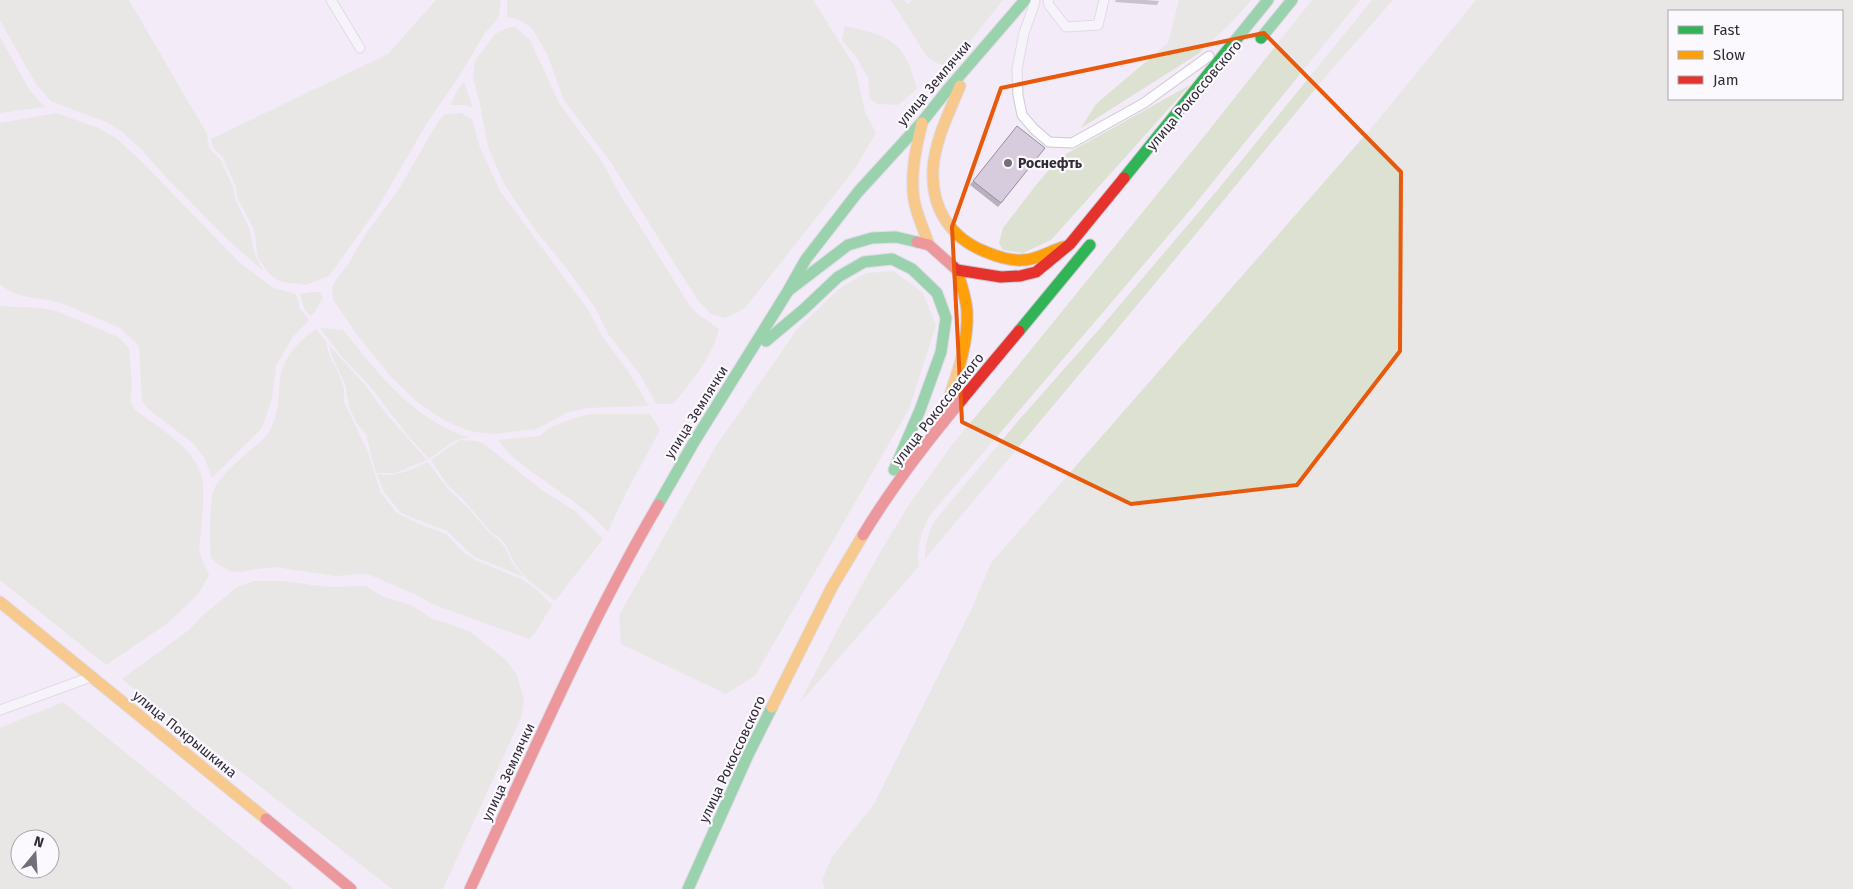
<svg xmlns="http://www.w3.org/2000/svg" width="1853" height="889" font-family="'Fira Sans',sans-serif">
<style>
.green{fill:#dde1d1;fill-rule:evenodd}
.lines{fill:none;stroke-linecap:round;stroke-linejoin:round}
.lane-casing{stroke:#cec7d2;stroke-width:11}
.fast-casing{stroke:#cec7d2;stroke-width:13}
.slow-casing{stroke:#cec7d2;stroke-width:13}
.jam-casing{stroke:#cec7d2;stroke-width:13}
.lane{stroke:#fdfcfe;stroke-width:9}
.fast{stroke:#30b455;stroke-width:11}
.slow{stroke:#ff9f0a;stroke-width:11}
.jam{stroke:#e5322d;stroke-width:11}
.wall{fill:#b8afbf}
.shaded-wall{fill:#968f9b}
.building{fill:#d6ccde;stroke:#968f9b}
.marked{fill:none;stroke:#e8590c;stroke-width:4;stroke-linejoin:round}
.poi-dot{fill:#756e7a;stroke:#fbf8fe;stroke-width:2}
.labels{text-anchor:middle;stroke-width:4.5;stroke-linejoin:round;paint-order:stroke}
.street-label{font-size:14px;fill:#312b36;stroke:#fbf8fe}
.poi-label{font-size:14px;font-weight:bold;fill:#312b36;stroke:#fbf8fe;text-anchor:start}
</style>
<rect width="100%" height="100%" fill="#f3ebf8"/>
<g class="green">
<polygon points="0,0 129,0 207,134 209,148 220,159 233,187 235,199 249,228 254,252 263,271 226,238 163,174 143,151 121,131 106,122 51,101 39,88 26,67 0,20"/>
<polygon points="436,0 501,0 499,15 496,21 485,33 460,75 427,123 377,209 329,276 306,285 282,282 270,275 258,258 254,229 237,197 236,187 223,158 213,147 211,139 388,54"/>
<polygon points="507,0 813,0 855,67 865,112 876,133 854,170 745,308 725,318 711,314 697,299 610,161 564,100 547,54 532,28 518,19 507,17"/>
<polygon points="891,0 904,0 908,5 912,0 1003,0 955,60 947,65 939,64 927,57"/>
<polygon points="1179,0 1251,0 1235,19 1198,54 1081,128 1096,104 1168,43"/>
<path d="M1312,0H1360L1191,209L931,514C921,531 916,547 919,566L799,704L842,621L878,556L910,503L951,446L1016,368L1206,134Z"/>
<path d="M1372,0H1393L1321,82L1143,298L925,559C925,543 928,533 936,519L1019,420L1102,326L1220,187Z"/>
<path d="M1476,0H1853V889H825L822,880L832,857L874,804L971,610L991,563L1374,125ZM1669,11H1842V99H1669Z"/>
<path d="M845,26C890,36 905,41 917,89L898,105L878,104L870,99L868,78L857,58L842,40Z"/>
<path d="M509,27H515L530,40L559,103L603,163L619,193L690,306L699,315L719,329C713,356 691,383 673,404H656L641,376L608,334L596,309L568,270L536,231L504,184L488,147L480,104L473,78L475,61L495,34Z"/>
<polygon points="0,37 30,91 45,107 0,113"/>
<polygon points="464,82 473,108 465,105 450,105 458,89"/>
<polygon points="1190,85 1051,240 1023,253 1003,250 999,243 1003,228 1036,185 1055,163 1066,154"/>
<path d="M56,113L96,127L116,138L141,161L241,264L274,288L296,294L300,309L309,320L293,337L276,366L272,398L262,428L212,478L205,459L194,444L148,409L142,401L139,346L120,328L66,305C44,296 18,301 0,284V123Z"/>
<polygon points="461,113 472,119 479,145 500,191 589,311 602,336 628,371 649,406 586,408 566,413 537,429 494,434 473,432 454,425 434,414 415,400 391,377 358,336 333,300 332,288 337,278 349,263 365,235 397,192 439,120 445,114"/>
<polygon points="894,271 923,293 936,325 909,409 755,676 726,694 621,644 619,615 716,446 798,328 840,288 866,273"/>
<polygon points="312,292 320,292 323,298 314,313 310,316 304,308 300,294"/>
<path d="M0,306L40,308L57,311L118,337L129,348L132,385L130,401L135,410C160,429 202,451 203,486C204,507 201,528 199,549L202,559L209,575L198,594L168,623L106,665L0,580Z"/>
<path d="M320,328L343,330C380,375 412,419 470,438C453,437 442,451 429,459L405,432L370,386L343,358Z"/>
<path d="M316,329L326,342L329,355L339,374L344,388V402L367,450L381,493L397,513L419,524L446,534L463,552L475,560L523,580L536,589L552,605L535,633L529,639L432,604L419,596L370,575L361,574L336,576L275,567L258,569L241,572L230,571L219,565L211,558C210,544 209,500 214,489C221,475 238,461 250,450C257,445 265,439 269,432C279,415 278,398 280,380C282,359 299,340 316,329Z"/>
<polygon points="329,345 365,385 388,416 427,460 395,473 376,473 366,434 356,422 349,406 345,384 332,356"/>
<path d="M592,414H650L660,430C642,464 622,497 608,532C587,508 560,493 535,474C521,464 508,455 498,440L540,436L549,428L561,423L578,417Z"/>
<polygon points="460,440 476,441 484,444 542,490 575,511 603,539 555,601 527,579 514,563 506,545 500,538 492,533 462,498 448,486 431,460"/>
<path d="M428,462L447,488L470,510L490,534L499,540L506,549L512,563L524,577L473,556L447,531L401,513L384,492L377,474C395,478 412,469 428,462Z"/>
<polygon points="254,581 282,581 328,587 366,586 382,596 413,606 431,618 469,631 506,660 517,675 524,700 521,718 443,889 392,889 122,679 189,630 201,617 237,587"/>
<path d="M63,702L294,889H0V728ZM20,839H50V869H20Z"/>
</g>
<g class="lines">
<g class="lane-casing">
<g id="lane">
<polyline points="331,0 360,48"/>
<polyline points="1048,0 1049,5 1066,27 1098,25 1104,0"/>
<polyline points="1035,2 1024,33 1017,69 1018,95 1022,115 1034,129 1049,142 1072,143 1144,103 1209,56"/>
<polyline points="0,710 88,678"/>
</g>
</g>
<g class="fast-casing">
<g id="fast">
<polyline points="1261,38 1292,0"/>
<polyline points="1124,178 1268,0"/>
<polyline points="789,289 806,259 858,192 922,122 949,88 1025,0"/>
<polyline points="1019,331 1090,245"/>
<polyline points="766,341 803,310 838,277 864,262 892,259 912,269 937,293 946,318 941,352 920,410 894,470"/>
<polyline points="658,505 694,442 788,291 848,245 872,238 896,237 917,242"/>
<polyline points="688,889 748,755 772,707"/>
</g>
</g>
<g class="slow-casing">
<g id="slow">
<path d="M960,86C949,113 935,140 933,169C931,208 950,238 986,252C998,257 1011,261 1023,260C1037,260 1050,251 1063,247"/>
<path d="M922,123C916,148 910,174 914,200C917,216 924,230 929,245"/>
<path d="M944,412C955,380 969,345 967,311C966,297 961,284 957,270"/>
<polyline points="0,602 266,819"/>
<polyline points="772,707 832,587 863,535"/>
</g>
</g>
<g class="jam-casing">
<g id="jam">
<polyline points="917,242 929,245 957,270 1001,277 1020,276 1036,272 1070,244 1124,178"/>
<path d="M863,535C907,462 964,397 1019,331"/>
<polyline points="266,819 351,889"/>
<path d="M470,889C530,760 586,628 658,505"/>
</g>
</g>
<use href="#lane" class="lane"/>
<use href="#fast" class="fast"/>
<use href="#slow" class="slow"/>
<use href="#jam" class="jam"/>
</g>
<polygon class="wall" points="1042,151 998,207 970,185 973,181"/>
<polygon class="shaded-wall" points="1116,0 1145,0 1159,1 1157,5 1115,2"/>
<polygon class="building" points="1017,126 1045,148 1001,203 973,181"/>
<path d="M0 0H1853V889H0ZM1264,33L1401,172L1400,351L1297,485L1131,504L962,422L952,227L1001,88Z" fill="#f3ebf8" fill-opacity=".55" fill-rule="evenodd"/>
<path class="marked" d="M1264,33L1401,172L1400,351L1297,485L1131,504L962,422L952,227L1001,88Z"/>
<circle class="poi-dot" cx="1008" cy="163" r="5"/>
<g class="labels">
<g class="street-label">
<text transform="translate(934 83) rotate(-50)" y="5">улица Землячки</text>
<text transform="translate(1194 95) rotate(-50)" y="5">улица Рокоссовского</text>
<text transform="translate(938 409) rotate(-52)" y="5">улица Рокоссовского</text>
<text transform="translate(696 412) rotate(-58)" y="5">улица Землячки</text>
<text transform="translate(185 734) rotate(39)" y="5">улица Покрышкина</text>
<text transform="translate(732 759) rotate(-65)" y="5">улица Рокоссовского</text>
<text transform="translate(508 772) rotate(-65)" y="5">улица Землячки</text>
</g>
<g class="poi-label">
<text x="1018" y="168">Роснефть</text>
</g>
</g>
<rect x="1668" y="10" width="175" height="90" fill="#fbf8fe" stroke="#aaa6ae"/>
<rect x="1678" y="26" width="25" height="8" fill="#30b455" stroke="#aaa6ae"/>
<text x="1713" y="35" font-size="15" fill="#312b36">Fast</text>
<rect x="1678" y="51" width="25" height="8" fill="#ff9f0a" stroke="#aaa6ae"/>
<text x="1713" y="60" font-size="15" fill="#312b36">Slow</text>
<rect x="1678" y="76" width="25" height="8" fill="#e5322d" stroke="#aaa6ae"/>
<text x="1713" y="85" font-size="15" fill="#312b36">Jam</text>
<g transform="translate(35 854) rotate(18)"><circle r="24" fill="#fbf8fe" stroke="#aaa6ae"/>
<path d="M0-4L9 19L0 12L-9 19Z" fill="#756e7a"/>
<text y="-8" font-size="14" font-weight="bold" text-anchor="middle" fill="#312b36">N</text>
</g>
</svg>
